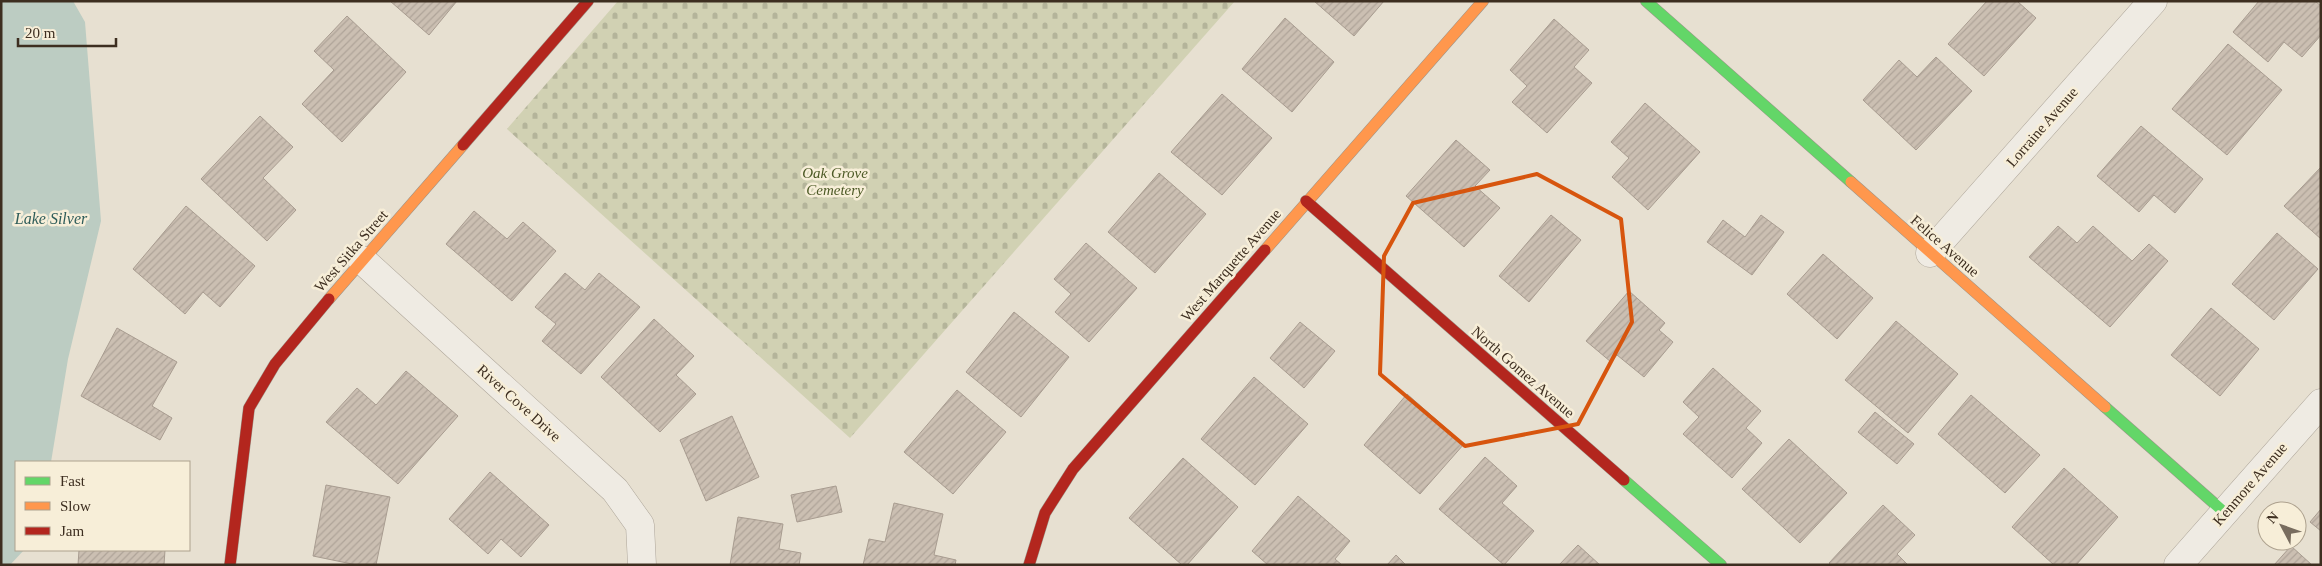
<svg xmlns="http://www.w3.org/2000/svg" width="2322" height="566" font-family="Georgia,serif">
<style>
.cemetery{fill:url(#cemetery-stones)}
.water{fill:#bcccc2}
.building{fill:url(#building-hatch);stroke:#a89c90}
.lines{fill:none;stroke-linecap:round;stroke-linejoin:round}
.street-casing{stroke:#ada599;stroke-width:29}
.fast-casing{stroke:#9c958a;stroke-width:12}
.slow-casing{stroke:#9c958a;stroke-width:12}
.jam-casing{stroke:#9c958a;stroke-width:12}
.street{stroke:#efebe3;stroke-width:28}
.fast{stroke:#63d668;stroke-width:11}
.slow{stroke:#ff974d;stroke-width:11}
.jam{stroke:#b3261e;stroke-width:11}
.marked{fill:none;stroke:#d7550e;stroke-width:4;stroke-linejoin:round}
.labels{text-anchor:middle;stroke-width:5;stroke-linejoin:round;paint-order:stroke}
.street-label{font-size:15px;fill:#3d2e20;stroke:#f7eed8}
.park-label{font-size:15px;font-style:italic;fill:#4d5a26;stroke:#f7eed8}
.water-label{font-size:16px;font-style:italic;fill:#2f5d5a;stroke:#f7eed8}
</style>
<defs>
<pattern id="cemetery-stones" width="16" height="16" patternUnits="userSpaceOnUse" patternTransform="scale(1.25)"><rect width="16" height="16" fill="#d1d1b3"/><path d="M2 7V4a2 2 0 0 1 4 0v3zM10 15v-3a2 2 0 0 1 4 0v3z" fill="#b4b49a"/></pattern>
<pattern id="building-hatch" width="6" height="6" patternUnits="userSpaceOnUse" patternTransform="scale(1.25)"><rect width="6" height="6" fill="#cbbfb2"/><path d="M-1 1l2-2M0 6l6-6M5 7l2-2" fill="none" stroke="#afa499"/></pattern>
</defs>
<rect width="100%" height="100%" fill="#e7e0d1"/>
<polygon class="cemetery" points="618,1 1235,1 850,438 507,129"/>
<polygon class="water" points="1,1 73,1 85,22 101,221 68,359 51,462 16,462 16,550 24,550 10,565 1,565"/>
<g class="building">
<polygon points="390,1 457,1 429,35"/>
<polygon points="1314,1 1384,1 1354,36"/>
<polygon points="1987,1 2017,1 2036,18 1984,76 1948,44"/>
<polygon points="2259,1 2315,1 2321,6 2321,35 2302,57 2284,42 2268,62 2233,32"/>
<polygon points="347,16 406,72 342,142 302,104 334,70 314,51"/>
<polygon points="1285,18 1334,62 1292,112 1242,69"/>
<polygon points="1554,19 1589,50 1574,67 1592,83 1547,133 1512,102 1527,86 1510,70"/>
<polygon points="2228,44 2282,90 2227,155 2172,109"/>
<polygon points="1936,57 1972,91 1916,150 1863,100 1899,60 1917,77"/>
<polygon points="1222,94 1272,138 1222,195 1171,152"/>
<polygon points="1645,103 1700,152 1648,210 1612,177 1629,158 1611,142"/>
<polygon points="260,116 293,147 263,178 296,210 267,241 201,179"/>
<polygon points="2141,126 2203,179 2175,213 2154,195 2139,212 2097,176"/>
<polygon points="1456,140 1490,170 1475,186 1500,208 1464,247 1406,196"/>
<polygon points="2321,167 2321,239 2284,206"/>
<polygon points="1159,173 1206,214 1155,273 1108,232"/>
<polygon points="186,206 255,266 220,307 203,292 185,314 133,269"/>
<polygon points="474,211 507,239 523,222 556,251 512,301 446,244"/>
<polygon points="1551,215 1581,240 1529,302 1499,276"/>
<polygon points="1761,215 1784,232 1752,275 1707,242 1723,220 1745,237"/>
<polygon points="2058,226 2077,243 2093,226 2132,261 2149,244 2168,261 2110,327 2029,257"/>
<polygon points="2277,233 2318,269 2274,320 2232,284"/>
<polygon points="1086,243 1137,288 1089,342 1055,312 1071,294 1054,279"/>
<polygon points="1823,254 1873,298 1837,339 1787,294"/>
<polygon points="565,273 585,290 599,273 640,307 581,374 542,341 556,324 535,307"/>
<polygon points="1629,291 1665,323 1659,330 1673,342 1644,377 1617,355 1611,362 1586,341"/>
<polygon points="2211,308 2259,349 2220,396 2171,355"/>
<polygon points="1014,312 1069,357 1021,417 966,372"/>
<polygon points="654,319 694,356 676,375 696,394 660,432 601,377"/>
<polygon points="1896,321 1958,374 1908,433 1845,380"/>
<polygon points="1300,322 1335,351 1304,388 1270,358"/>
<polygon points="117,328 177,362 152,406 172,418 160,440 81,396"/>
<polygon points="1713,368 1761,411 1746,428 1762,443 1732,478 1683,434 1699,417 1683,402"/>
<polygon points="406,371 458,416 398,484 326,422 357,388 376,405"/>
<polygon points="1254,377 1308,424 1255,485 1201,439"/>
<polygon points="957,390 1006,432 953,494 904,452"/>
<polygon points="1407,394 1464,444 1420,494 1364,445"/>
<polygon points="1971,395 2040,455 2005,493 1938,434"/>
<polygon points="1875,412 1914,444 1897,464 1858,432"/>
<polygon points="732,416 759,477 706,501 680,440"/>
<polygon points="1789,439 1847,493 1800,543 1742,489"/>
<polygon points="1485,457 1517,486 1502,503 1534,531 1504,565 1439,509"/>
<polygon points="1183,458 1238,507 1187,565 1182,565 1129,518"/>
<polygon points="2064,468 2118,517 2076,565 2054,565 2012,527"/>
<polygon points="490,472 549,525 521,557 501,539 488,554 449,519"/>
<polygon points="326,485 390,497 376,565 357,565 313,556"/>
<polygon points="836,486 842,512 797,522 791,495"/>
<polygon points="1298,496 1350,541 1335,559 1342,565 1268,565 1252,551"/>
<polygon points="894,503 943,514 934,555 956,560 955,565 863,565 869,539 885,542"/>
<polygon points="1883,505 1915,535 1897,554 1908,565 1831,565 1829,563"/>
<polygon points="2321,509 2321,531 2310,522"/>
<polygon points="738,517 783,524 779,549 801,553 799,565 730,565"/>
<polygon points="1578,545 1600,565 1559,565"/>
<polygon points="2291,546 2312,565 2274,565"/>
<polygon points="79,550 165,550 164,565 78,565"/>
<polygon points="1396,555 1406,565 1387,565"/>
</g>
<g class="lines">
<g class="street-casing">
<g id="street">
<polyline points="1930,253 2153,1"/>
<polyline points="362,260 615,490 640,525 642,565"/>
<polyline points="2178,565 2321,403"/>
</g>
</g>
<g class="fast-casing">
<g id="fast">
<polyline points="1646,1 1851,182"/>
<polyline points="2105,407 2224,512"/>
<polyline points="1624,480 1721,565"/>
</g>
</g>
<g class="slow-casing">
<g id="slow">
<polyline points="1851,182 2105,407"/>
<polyline points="1265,250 1483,1"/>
<polyline points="329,299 463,145"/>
</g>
</g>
<g class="jam-casing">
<g id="jam">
<polyline points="463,145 588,1"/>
<polyline points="1306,201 1624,480"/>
<polyline points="230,565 249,408 275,364 329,299"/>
<polyline points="1029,565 1045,513 1073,469 1265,250"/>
</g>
</g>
<use href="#street" class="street"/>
<use href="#fast" class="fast"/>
<use href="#slow" class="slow"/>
<use href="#jam" class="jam"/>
</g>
<path class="marked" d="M1537,174L1621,219L1632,322L1578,424L1465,446L1380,374L1384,256L1413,203Z"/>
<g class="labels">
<g class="street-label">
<text transform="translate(2042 127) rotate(-49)" y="5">Lorraine Avenue</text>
<text transform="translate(1945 246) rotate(41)" y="5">Felice Avenue</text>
<text transform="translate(351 251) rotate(-49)" y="5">West Sitka Street</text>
<text transform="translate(1231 265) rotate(-49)" y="5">West Marquette Avenue</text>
<text transform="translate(1523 372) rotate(41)" y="5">North Gomez Avenue</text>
<text transform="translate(519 403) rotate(42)" y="5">River Cove Drive</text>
<text transform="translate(2250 484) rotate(-49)" y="5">Kenmore Avenue</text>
</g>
<g class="park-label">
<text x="835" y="178">Oak Grove<tspan x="835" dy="17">Cemetery</tspan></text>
</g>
<g class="water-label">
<text x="51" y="224">Lake Silver</text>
</g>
</g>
<rect width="2322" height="566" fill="none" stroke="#3d2e20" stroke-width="5"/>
<rect x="15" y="461" width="175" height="90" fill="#f7eed8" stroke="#ada18e"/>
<rect x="25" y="477" width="25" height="8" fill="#63d668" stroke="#ada18e"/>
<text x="60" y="486" font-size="15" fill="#3d2e20">Fast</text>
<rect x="25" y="502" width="25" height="8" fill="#ff974d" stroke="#ada18e"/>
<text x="60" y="511" font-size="15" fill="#3d2e20">Slow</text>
<rect x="25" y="527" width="25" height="8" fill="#b3261e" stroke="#ada18e"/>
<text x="60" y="536" font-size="15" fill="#3d2e20">Jam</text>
<g transform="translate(2282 526) rotate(311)"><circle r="24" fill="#f7eed8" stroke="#ada18e"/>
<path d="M0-4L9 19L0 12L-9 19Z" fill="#786c5e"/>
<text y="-8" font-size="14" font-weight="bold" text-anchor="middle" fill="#3d2e20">N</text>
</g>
<path d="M18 38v8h98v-8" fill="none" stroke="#3d2e20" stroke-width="2.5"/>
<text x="25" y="38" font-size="15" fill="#3d2e20" stroke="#f7eed8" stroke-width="4" paint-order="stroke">20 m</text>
</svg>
